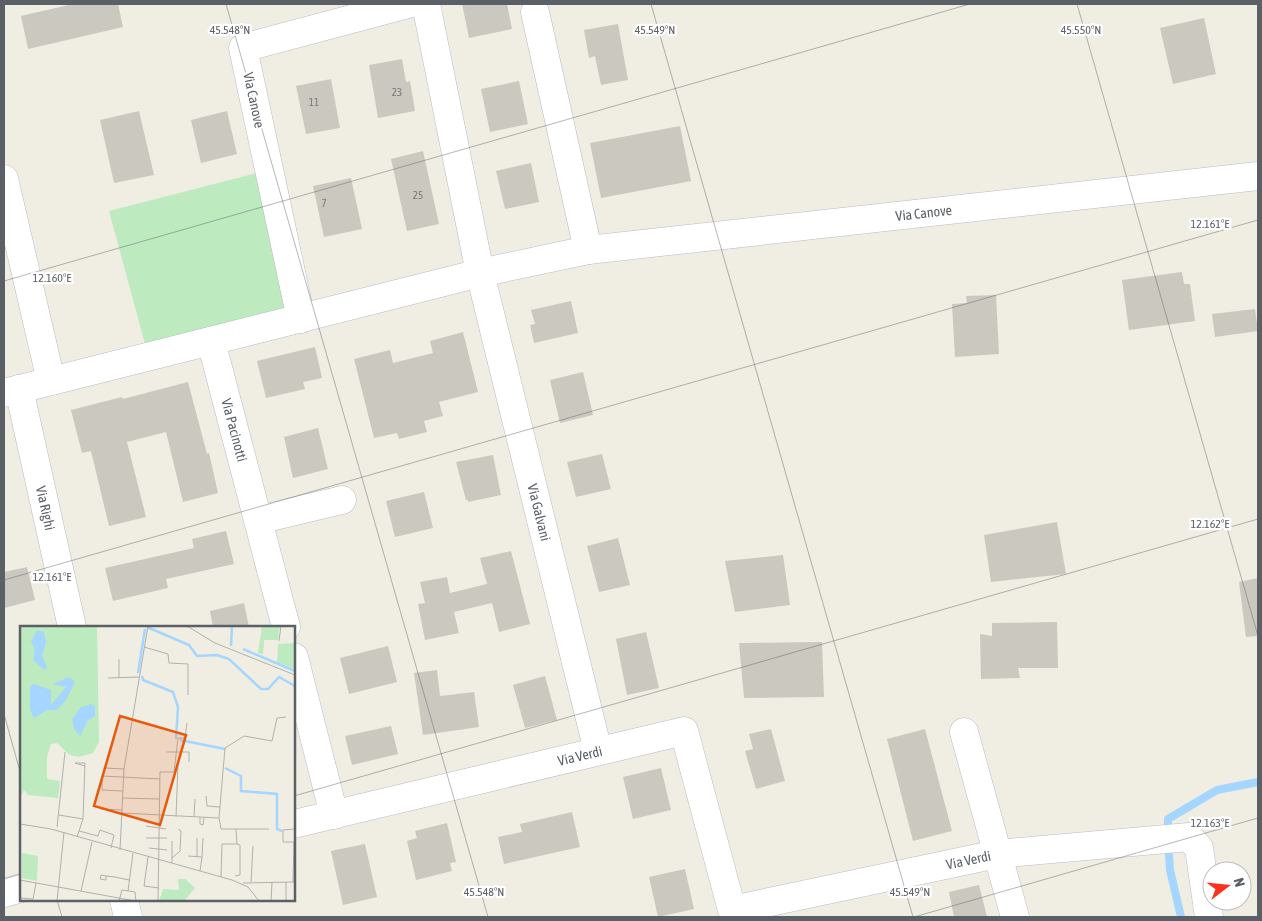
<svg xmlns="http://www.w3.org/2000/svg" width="1262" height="921" font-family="'Asap Condensed',sans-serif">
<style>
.green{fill:#bdeabe}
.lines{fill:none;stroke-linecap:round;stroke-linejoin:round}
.stream{stroke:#a4d6ff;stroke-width:8}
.building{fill:#cbc8c0}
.minor-casing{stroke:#b8bcc1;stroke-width:29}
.minor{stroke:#fff;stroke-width:28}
.ticks{fill:none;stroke:#5b6066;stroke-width:1;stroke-opacity:0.45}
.labels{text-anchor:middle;stroke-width:4.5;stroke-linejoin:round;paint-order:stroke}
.number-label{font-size:11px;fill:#777a7c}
.street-label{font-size:14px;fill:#5b6066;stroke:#fff}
.inset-river{fill:none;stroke:#a4d6ff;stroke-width:2.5}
.inset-road{fill:none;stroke:#b0b1ad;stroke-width:1}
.view{fill:#e8590c;fill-opacity:0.15;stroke:#e8590c;stroke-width:2.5}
.inset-edge{fill:none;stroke:#5b6066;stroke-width:2.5}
.ticks-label{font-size:12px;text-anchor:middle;fill:#5b6066;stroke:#fff;stroke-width:4.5;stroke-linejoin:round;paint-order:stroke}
</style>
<rect width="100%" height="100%" fill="#f0ede3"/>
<polygon class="green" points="269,170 298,305 145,344 109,211"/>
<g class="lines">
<g class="stream">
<polyline points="1168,829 1168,819 1217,790 1258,782"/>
<polyline points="1169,855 1170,870 1181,917"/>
</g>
</g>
<g class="building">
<polygon points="73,4 118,4 123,27 28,49 21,16"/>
<polygon points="462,4 507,4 512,29 469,38"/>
<polygon points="1204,18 1216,74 1173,84 1160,28"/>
<polygon points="618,24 628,80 601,85 595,56 589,58 584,30"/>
<polygon points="402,59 406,82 410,81 415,111 378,118 369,65"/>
<polygon points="331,79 340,128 306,134 296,86"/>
<polygon points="519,81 528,124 490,132 481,89"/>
<polygon points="139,111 154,175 114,183 100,120"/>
<polygon points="227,111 237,154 201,163 191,120"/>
<polygon points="680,126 691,181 601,198 590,143"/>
<polygon points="423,151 439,224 407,231 391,159"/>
<polygon points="531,163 539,202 505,209 496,171"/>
<polygon points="351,178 362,229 324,237 313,186"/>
<polygon points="1182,272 1184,284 1190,284 1195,321 1129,330 1122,280"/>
<polygon points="996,295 999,354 955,357 952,304 967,303 966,296"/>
<polygon points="571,301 578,333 534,343 530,325 535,324 531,310"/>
<polygon points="1255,309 1258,331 1215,337 1212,314"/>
<polygon points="463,332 478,392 439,402 443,416 424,421 427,432 399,439 397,433 374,438 354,359 390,350 393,363 433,353 430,341"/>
<polygon points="315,347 322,378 303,382 305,389 266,398 257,361"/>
<polygon points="583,372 593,415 560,423 550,380"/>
<polygon points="188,382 207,454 209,453 218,493 183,502 166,432 127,442 146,517 109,526 91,451 82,453 71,410 122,397 123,399"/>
<polygon points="318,428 328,469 293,478 284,437"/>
<polygon points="602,454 611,489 576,497 567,462"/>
<polygon points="493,455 501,495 468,502 468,500 466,500 456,462"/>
<polygon points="424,492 433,528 395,537 386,501"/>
<polygon points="1057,522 1066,574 991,582 984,535"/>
<polygon points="226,531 234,564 166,579 168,588 113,601 105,568 194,548 192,539"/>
<polygon points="618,538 630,585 599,592 587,546"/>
<polygon points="511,551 530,624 499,632 492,603 454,612 459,633 425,640 418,604 425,603 420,582 447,577 450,593 487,584 480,558"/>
<polygon points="783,555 790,605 735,612 725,561"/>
<polygon points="27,567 35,600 4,608 4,572"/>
<polygon points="1258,578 1258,636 1246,637 1239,582"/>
<polygon points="244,603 249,627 213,627 210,611"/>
<polygon points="1057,622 1058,668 1018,668 1020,678 981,679 980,634 992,636 992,623"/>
<polygon points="646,632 659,688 627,695 616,639"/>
<polygon points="822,642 824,697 744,698 739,643"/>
<polygon points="388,646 397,682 349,694 340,658"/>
<polygon points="437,670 440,696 474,692 479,727 423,735 414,673"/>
<polygon points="545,676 557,720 525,728 513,685"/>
<polygon points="391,726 398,754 352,765 345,736"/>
<polygon points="771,729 785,781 756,789 745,751 753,749 749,734"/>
<polygon points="925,729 952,831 913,841 887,739"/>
<polygon points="661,768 671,810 633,819 623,777"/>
<polygon points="572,812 580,847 504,864 498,837 522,832 520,824"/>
<polygon points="447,823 456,862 450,863 452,871 416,880 407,841 417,838 415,831"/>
<polygon points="365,844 377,897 343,905 331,851"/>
<polygon points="685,869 694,909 658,917 649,877"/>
<polygon points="979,885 987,917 954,917 949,892"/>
</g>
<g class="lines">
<g class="minor-casing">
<g id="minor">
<path id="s1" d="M426,4L480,273L598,751"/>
<polyline points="535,12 588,250"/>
<polyline points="4,179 51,381"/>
<polyline points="301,319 243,48 408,4"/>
<path id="s2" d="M211,341L286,627"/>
<path id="s3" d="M19,389L72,627"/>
<path id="s4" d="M4,393L480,273L588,250L1258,176"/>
<polyline points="258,520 342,500"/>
<polyline points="294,657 334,815"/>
<polyline points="964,732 1015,917"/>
<path id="s5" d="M294,824L684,731L732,910L997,854L1189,837L1199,848L1209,917"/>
<polyline points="4,893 21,888"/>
<polyline points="124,900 128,917"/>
</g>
</g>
<use href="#minor" class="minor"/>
</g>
<path class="ticks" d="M226,4L488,917M651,4L913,917M1077,4L1258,636M4,281L970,4M4,580L1258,220M4,714L21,775M294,796L1258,519M4,879L21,874M57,900L62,917M914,917L1258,818"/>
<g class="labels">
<g class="number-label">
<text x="397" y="96">23</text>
<text x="314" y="106">11</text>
<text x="418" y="199">25</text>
<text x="324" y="207">7</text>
</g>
<g class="street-label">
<text transform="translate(254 100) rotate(78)" y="5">Via Canove</text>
<text dy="5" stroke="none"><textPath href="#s4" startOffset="939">Via Canove</textPath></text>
<text dy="5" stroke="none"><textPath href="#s2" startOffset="92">Via Pacinotti</textPath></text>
<text dy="5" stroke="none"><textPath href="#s3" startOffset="122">Via Righi</textPath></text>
<text dy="5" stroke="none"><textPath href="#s1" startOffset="521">Via Galvani</textPath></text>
<text dy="5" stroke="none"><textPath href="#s5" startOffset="294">Via Verdi</textPath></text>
<text dy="5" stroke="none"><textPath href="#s5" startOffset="828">Via Verdi</textPath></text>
</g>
</g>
<g transform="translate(20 626)">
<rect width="275" height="275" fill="#f0ede3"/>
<path d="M0,0H77L79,116L73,127L59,131L50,129L37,117L31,118L27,131V153L40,155L38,172L8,169L4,164L0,172ZM242,0H260L258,14H244L243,28L238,27ZM275,17V43L257,36L258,18ZM2,227L18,230L17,255L2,252ZM158,253H165L175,262L164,275H139L143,263L159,264Z" fill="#bdeabe"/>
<path d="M17,4L24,6L26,16L22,30L27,41L24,44L13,34L15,24L11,16ZM49,51L55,56L46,74L37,84H27L14,92L10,83V61L14,58L31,64V79L46,61L33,58ZM72,78L75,81V90L68,94L60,110L54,103L52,93L61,81Z" fill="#a4d6ff"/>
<path class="inset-river" d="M127,1L169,19L177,30L197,29L209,33L241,63H248L259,51L275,60M211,20L212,0M223,23L275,45M118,47L125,3M122,50L123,54L153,66L158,81L156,113M160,114L205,123M205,142L221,150V165L257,168V203L262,205"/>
<path class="inset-road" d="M167,0L195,17L275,49M259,15L261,0M124,21L148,28L149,37L168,38V69M99,33V51M88,52L119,51M146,126H169V136M85,142L104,143M103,165L82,164V150L140,153M186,170L187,180L200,181M102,172L139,173M81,183L102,184M102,187L199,192M39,189L63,193M156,191L158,138M174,191L175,173M180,191V198L183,199L184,192M0,198L31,203L212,254L228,261L239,275M126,200L146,203M37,201L45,126M216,203H249M59,205L78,210L80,204L94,209L91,222M57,211L63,193L65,137H55L65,140M126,212H147M152,215V237M129,222L147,224M100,224L104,143L128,0M168,230L182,231L180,245M177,230V212M128,231L124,260L139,262M182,231L183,212M152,232L160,225L161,205L158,203M86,250V254L80,253L81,249L86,250L95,251L109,254M215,250L220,249V219L217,218M201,251L202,218H217L216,203H201L199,192L205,122L224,110L252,115L257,92L266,91M0,254L115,275M231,256L233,220M273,256L274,216H263V204L275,203M223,257L274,256M61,265L72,216M108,265L113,227M0,272L13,273L16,257M37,275L44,206M99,275L102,264L115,266L116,275M138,275L140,146H154L158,112H165L167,97M251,275L252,256M266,275V256"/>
<path class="view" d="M100,90L166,109L140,199L74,180Z"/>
<rect width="275" height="275" class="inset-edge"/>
</g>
<g class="ticks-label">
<text x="230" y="34">45.548°N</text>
<text x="655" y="34">45.549°N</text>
<text x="1081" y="34">45.550°N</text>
<text x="1210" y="228">12.161°E</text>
<text x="52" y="282">12.160°E</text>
<text x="1210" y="528">12.162°E</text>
<text x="52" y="581">12.161°E</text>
<text x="1210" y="827">12.163°E</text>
<text x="484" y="896">45.548°N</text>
<text x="910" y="896">45.549°N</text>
</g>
<rect width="1262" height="921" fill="none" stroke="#5b6066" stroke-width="10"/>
<g transform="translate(1227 886) rotate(74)"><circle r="24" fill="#ffffff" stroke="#bdbfc2"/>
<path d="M0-4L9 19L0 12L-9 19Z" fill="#fb321e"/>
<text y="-8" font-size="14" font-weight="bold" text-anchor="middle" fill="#5b6066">N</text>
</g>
</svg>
